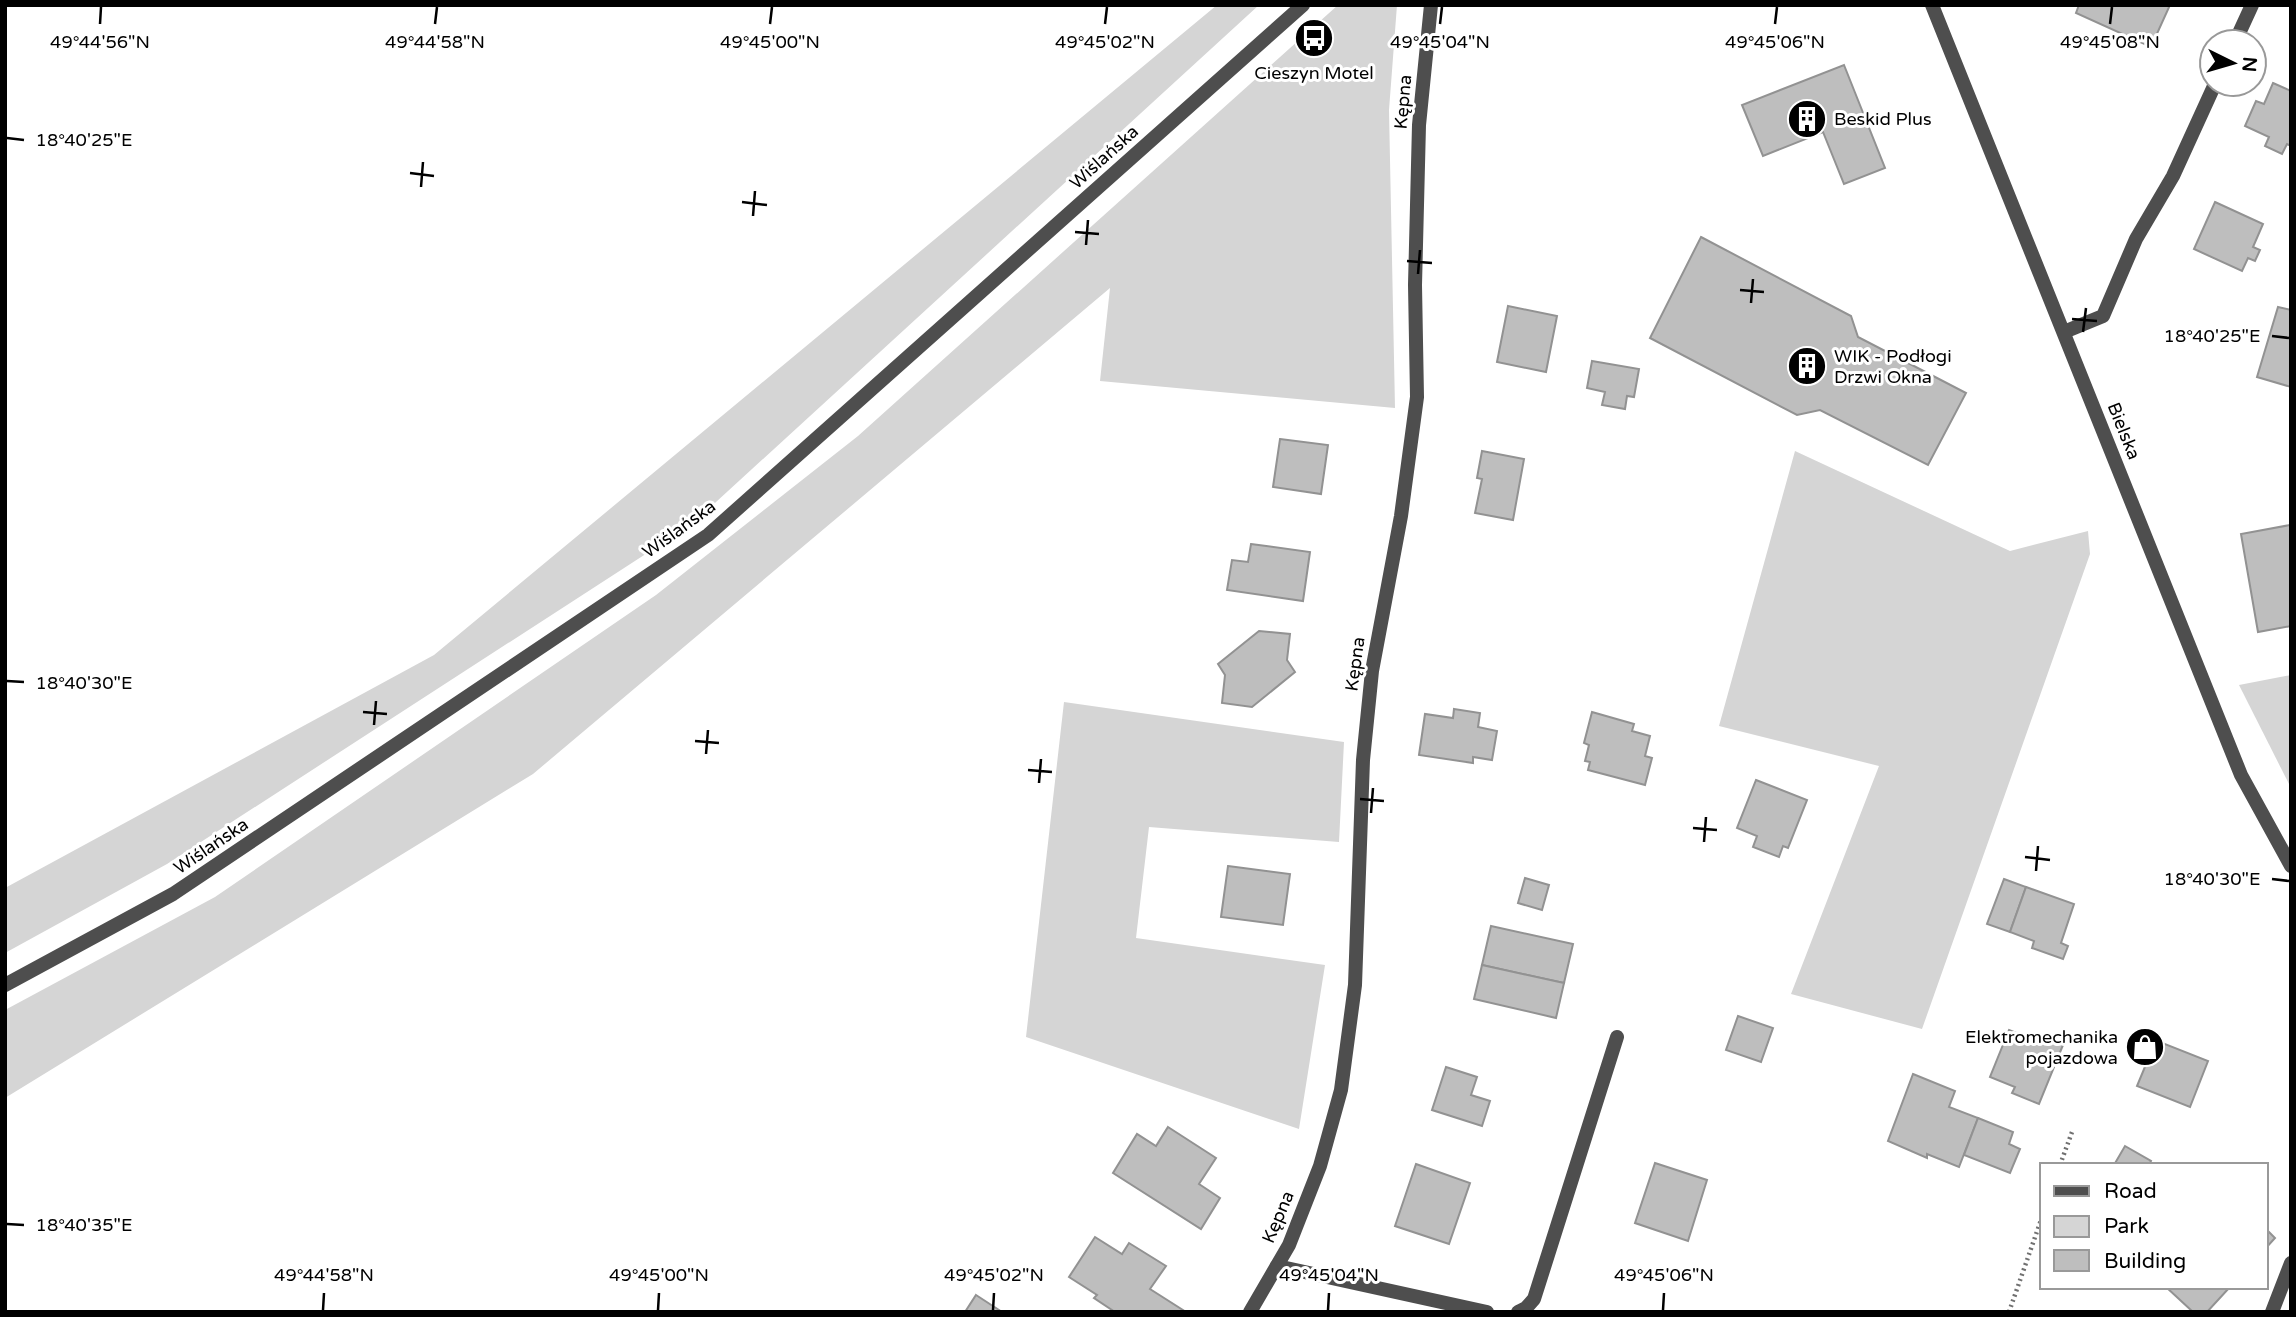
<svg xmlns="http://www.w3.org/2000/svg" width="2296" height="1317" font-family="'Varela Round',sans-serif">
<style>
.green{fill:#d5d5d5}
.building{fill:#bebebe;stroke:#929292;stroke-width:2}
.lines{fill:none;stroke-linecap:round;stroke-linejoin:round}
.path{stroke:#707070;stroke-width:4.5;stroke-dasharray:2 3.5;stroke-linecap:butt}
.service{stroke:#4e4e4e;stroke-width:14}
.minor{stroke:#4e4e4e;stroke-width:14}
.tertiary{stroke:#4e4e4e;stroke-width:14}
.ticks{fill:none;stroke:#000;stroke-width:2.5}
.labels{text-anchor:middle;stroke-width:6;stroke-linejoin:round;paint-order:stroke}
.poi-label{font-size:18px;fill:#000;stroke:#fff;text-anchor:start}
.street-label{font-size:18px;fill:#000;stroke:#fff}
.ticks-label{font-size:18px;text-anchor:middle;fill:#000;stroke:#fff;stroke-width:6;stroke-linejoin:round;paint-order:stroke}
</style>
<rect width="100%" height="100%" fill="#fff"/>
<g class="green">
<polygon points="1217,5 1259,5 692,524 167,864 5,953 5,888 434,655"/>
<polygon points="1338,5 1397,5 1389,110 1395,408 1100,381 1110,288 533,774 5,1098 5,1010 215,897 656,595 858,436"/>
<polygon points="1795,451 2010,551 2088,531 2090,554 1922,1029 1791,994 1879,766 1719,726"/>
<polygon points="2291,675 2291,788 2239,685"/>
<polygon points="1064,702 1344,742 1339,842 1149,827 1136,938 1325,965 1299,1129 1026,1037"/>
</g>
<g class="building">
<polygon points="2079,5 2170,5 2151,47 2076,13"/>
<polygon points="1844,65 1885,168 1844,184 1823,132 1763,156 1742,105"/>
<polygon points="2273,83 2291,91 2291,146 2287,144 2282,154 2265,146 2269,137 2245,126 2256,101 2264,104"/>
<polygon points="2215,202 2263,224 2253,247 2260,250 2255,261 2248,258 2242,271 2194,249"/>
<polygon points="1701,237 1851,316 1858,337 1966,393 1928,465 1820,410 1797,415 1650,338"/>
<polygon points="1508,306 1557,316 1546,372 1497,362"/>
<polygon points="2278,307 2291,310 2291,387 2257,377"/>
<polygon points="1592,361 1639,369 1634,397 1627,396 1625,409 1602,405 1605,392 1587,388"/>
<polygon points="1280,439 1328,445 1321,494 1273,487"/>
<polygon points="1482,451 1524,459 1513,520 1475,513 1482,479 1477,478"/>
<polygon points="2290,525 2291,626 2258,632 2241,534"/>
<polygon points="1251,544 1310,552 1303,601 1227,590 1232,560 1248,562"/>
<polygon points="1259,631 1290,634 1287,660 1295,672 1252,707 1222,703 1225,675 1218,664"/>
<polygon points="1454,709 1480,713 1478,727 1497,731 1492,760 1473,757 1473,763 1419,755 1425,714 1453,718"/>
<polygon points="1592,712 1634,724 1632,731 1650,736 1645,756 1652,758 1645,785 1588,770 1590,762 1585,761 1589,745 1584,743"/>
<polygon points="1756,780 1807,800 1788,848 1783,846 1779,857 1753,847 1757,836 1737,828"/>
<polygon points="1228,866 1290,874 1283,925 1221,917"/>
<polygon points="1525,878 1549,885 1542,910 1518,903"/>
<polygon points="2004,879 2026,887 2010,932 1987,924"/>
<polygon points="2026,887 2074,904 2061,943 2068,946 2063,959 2032,948 2034,941 2010,932"/>
<polygon points="1491,926 1573,944 1564,983 1482,965"/>
<polygon points="1482,965 1564,983 1556,1018 1474,999"/>
<polygon points="1738,1016 1773,1028 1761,1062 1726,1050"/>
<polygon points="2009,1030 2033,1040 2035,1034 2063,1045 2039,1104 2012,1093 2015,1087 1990,1077"/>
<polygon points="2143,1032 2158,1038 2157,1041 2208,1061 2190,1107 2137,1086 2147,1062 2133,1056"/>
<polygon points="1446,1067 1477,1077 1471,1095 1490,1101 1482,1126 1432,1110"/>
<polygon points="1913,1074 1955,1091 1949,1107 1978,1118 1959,1167 1927,1154 1927,1158 1888,1141"/>
<polygon points="1978,1118 2013,1132 2009,1144 2020,1149 2010,1173 1964,1155"/>
<polygon points="1168,1127 1216,1158 1199,1184 1220,1198 1201,1229 1113,1173 1137,1134 1156,1146"/>
<polygon points="2125,1146 2151,1161 2149,1165 2114,1165"/>
<polygon points="1655,1163 1707,1180 1688,1241 1635,1223"/>
<polygon points="1416,1164 1470,1183 1449,1244 1395,1226"/>
<polygon points="2266,1229 2275,1238 2266,1248"/>
<polygon points="1095,1237 1122,1254 1129,1243 1166,1266 1150,1289 1186,1312 1115,1312 1094,1298 1097,1295 1069,1277"/>
<polygon points="2166,1287 2230,1287 2207,1312 2193,1312"/>
<polygon points="976,1295 1002,1312 965,1312"/>
</g>
<g class="lines">
<g class="path">
<polyline points="2060,1165 2072,1132"/>
<polyline points="2009,1312 2042,1217"/>
</g>
<g class="service">
<polyline points="2235,42 2252,5"/>
<polyline points="2064,332 2103,316 2136,239 2173,176 2215,84"/>
<polyline points="1277,1266 1487,1312"/>
<polyline points="1518,1312 1526,1308 1534,1299 1617,1037"/>
<polyline points="2272,1312 2291,1263"/>
</g>
<polyline class="minor" points="1250,1312 1289,1245 1320,1166 1341,1090 1355,985 1363,760 1372,671 1401,516 1417,397 1415,285 1419,125 1431,5"/>
<g class="tertiary">
<polyline points="1932,5 2241,775 2291,866"/>
<polyline points="5,985 173,894 708,535 1303,5"/>
</g>
</g>
<path class="ticks" d="M100,24L101,7M435,24L437,7M770,24L772,7M1105,24L1107,7M1440,24L1442,7M1775,24L1777,7M2110,24L2112,7M7,138L24,140M410,173L434,176M421,187L423,162M742,202L767,205M753,216L755,191M1075,232L1099,234M1086,245L1088,220M1407,261L1432,263M1418,274L1420,250M1740,290L1764,292M1751,303L1753,279M2072,319L2097,321M2083,332L2086,308M2272,336L2289,338M7,681L24,682M363,712L387,714M374,725L376,701M695,741L719,743M706,754L708,730M1028,770L1052,772M1039,783L1041,759M1360,799L1384,801M1371,813L1373,788M1693,828L1717,830M1704,842L1706,817M2025,857L2050,860M2036,871L2038,846M2272,879L2289,881M7,1224L24,1225M323,1310L324,1293M658,1310L659,1293M993,1310L994,1293M1328,1310L1329,1293M1663,1310L1664,1293"/>
<defs>
<g id="bus-disc" transform="scale(2.0125)"><circle r="9.5" fill="#000" stroke="#fff"/><path d="M-5-6H5V4H4V6H2V4H-2V6H-4V4H-5ZM-3.5-4V0h7V-4ZM-3.5 1.2v1.5H-2V1.2ZM2 1.2v1.5H3.5V1.2Z" fill="#fff"/></g>
<g id="building-disc" transform="scale(2.0125)"><circle r="9.5" fill="#000" stroke="#fff"/><path d="M-4-6H4V6H1V3H-1V6H-4ZM-2.5-4.3h1.7v1.8h-1.7ZM.8-4.3h1.7v1.8H.8ZM-2.5-1h1.7V.8h-1.7ZM.8-1h1.7V.8H.8Z" fill="#fff"/></g>
<g id="shop-disc" transform="scale(2.0125)"><circle r="9.5" fill="#000" stroke="#fff"/><path d="M-5-2.5h2.3a2.7 3.5 0 0 1 5.4 0H5L5.5 6h-11ZM-1.5-2.5h3a1.5 2.3 0 0 0-3 0Z" fill="#fff"/></g>
</defs>
<g fill-rule="evenodd">
<use href="#bus-disc" x="1314" y="38"/>
<use href="#building-disc" x="1807" y="119"/>
<use href="#building-disc" x="1807" y="366"/>
<use href="#shop-disc" x="2145" y="1047"/>
</g>
<g class="labels">
<g class="poi-label">
<text x="1314" y="79" text-anchor="middle">Cieszyn Motel</text>
<text x="1834" y="125">Beskid Plus</text>
<text x="1834" y="362">WIK - Podłogi<tspan x="1834" dy="21">Drzwi Okna</tspan></text>
<text x="2118" y="1043" text-anchor="end">Elektromechanika<tspan x="2118" dy="21">pojazdowa</tspan></text>
</g>
<g class="street-label">
<text transform="translate(1403 102) rotate(-85)" y="6">Kępna</text>
<text transform="translate(1104 157) rotate(-42)" y="6">Wiślańska</text>
<text transform="translate(2124 431) rotate(68)" y="6">Bielska</text>
<text transform="translate(679 529) rotate(-36)" y="6">Wiślańska</text>
<text transform="translate(1355 664) rotate(-82)" y="6">Kępna</text>
<text transform="translate(211 846) rotate(-34)" y="6">Wiślańska</text>
<text transform="translate(1278 1217) rotate(-67)" y="6">Kępna</text>
</g>
</g>
<g class="ticks-label">
<text x="100" y="48">49°44'56"N</text>
<text x="435" y="48">49°44'58"N</text>
<text x="770" y="48">49°45'00"N</text>
<text x="1105" y="48">49°45'02"N</text>
<text x="1440" y="48">49°45'04"N</text>
<text x="1775" y="48">49°45'06"N</text>
<text x="2110" y="48">49°45'08"N</text>
<text x="84" y="146">18°40'25"E</text>
<text x="2212" y="342">18°40'25"E</text>
<text x="84" y="689">18°40'30"E</text>
<text x="2212" y="885">18°40'30"E</text>
<text x="84" y="1231">18°40'35"E</text>
<text x="324" y="1281">49°44'58"N</text>
<text x="659" y="1281">49°45'00"N</text>
<text x="994" y="1281">49°45'02"N</text>
<text x="1329" y="1281">49°45'04"N</text>
<text x="1664" y="1281">49°45'06"N</text>
</g>
<rect width="2296" height="1317" fill="none" stroke="#000000" stroke-width="14"/>
<rect x="2040" y="1163" width="228" height="126" fill="#ffffff" stroke="#999999" stroke-width="2"/>
<rect x="2054" y="1186" width="35" height="10" fill="#4e4e4e" stroke="#999999" stroke-width="2"/>
<text x="2104" y="1198" font-size="21" fill="#000000">Road</text>
<rect x="2054" y="1216" width="35" height="21" fill="#d5d5d5" stroke="#999999" stroke-width="2"/>
<text x="2104" y="1233" font-size="21" fill="#000000">Park</text>
<rect x="2054" y="1250" width="35" height="21" fill="#bebebe" stroke="#999999" stroke-width="2"/>
<text x="2104" y="1268" font-size="21" fill="#000000">Building</text>
<g transform="translate(2233 63) rotate(95)"><circle r="33" fill="#ffffff" stroke="#999999" stroke-width="2"/>
<path d="M0-5L12 26L0 18L-12 26Z" fill="#000000"/>
<text y="-10" font-size="19" font-weight="bold" text-anchor="middle" fill="#000000">N</text>
</g>
</svg>
